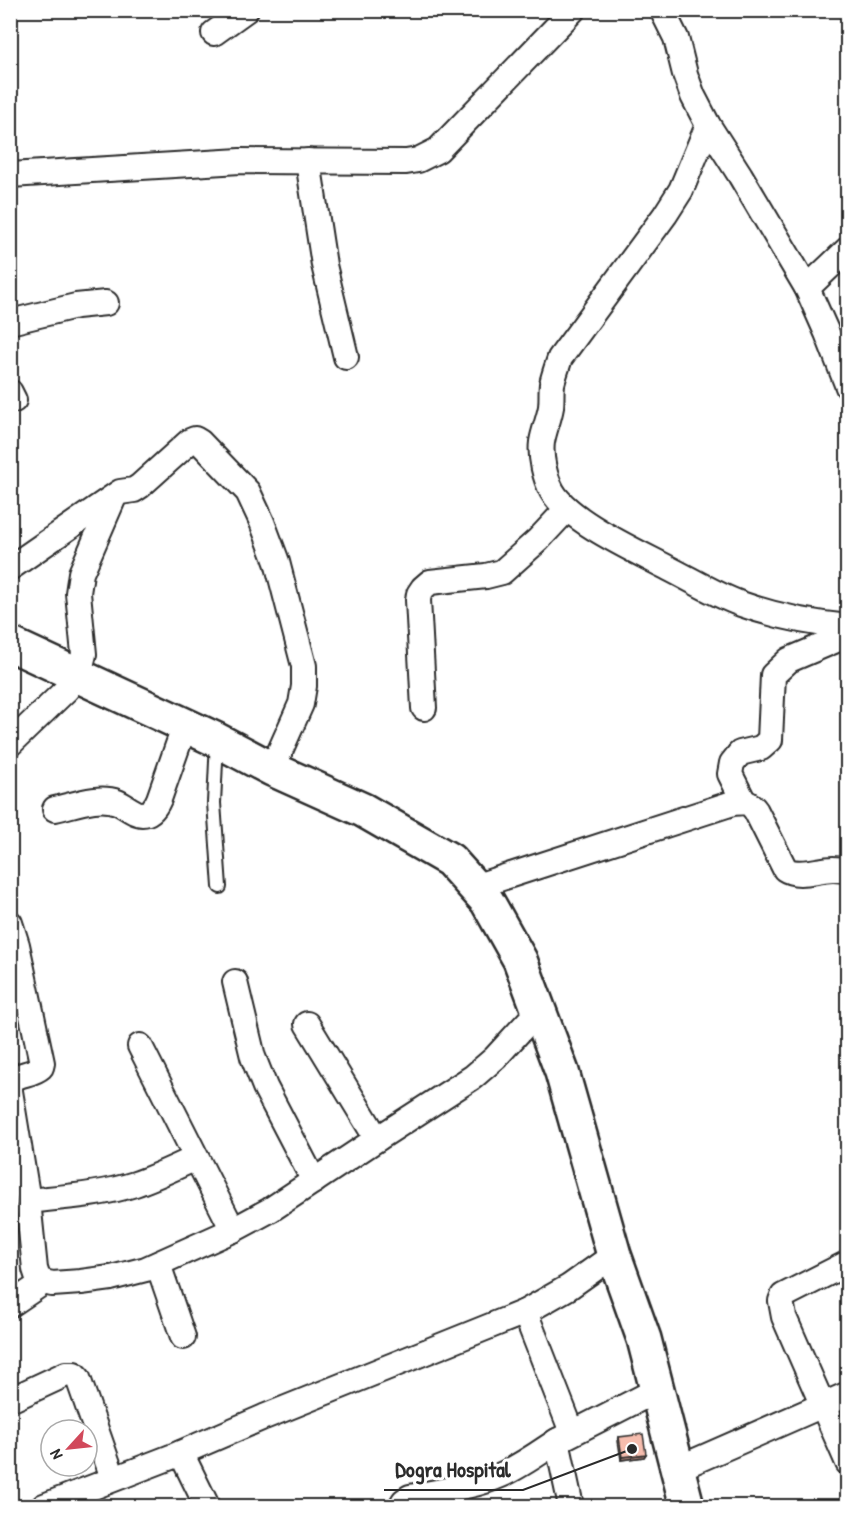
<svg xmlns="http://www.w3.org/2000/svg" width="858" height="1517" font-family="'Patrick Hand',sans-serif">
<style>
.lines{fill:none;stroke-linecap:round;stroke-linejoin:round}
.service-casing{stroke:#2b2b2b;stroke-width:16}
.minor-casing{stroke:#2b2b2b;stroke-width:28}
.secondary-casing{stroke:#2b2b2b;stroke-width:38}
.service{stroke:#fff;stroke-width:12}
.minor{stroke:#fff;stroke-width:24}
.secondary{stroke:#fff;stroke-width:33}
.wall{fill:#d4a396;stroke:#2b2b2b;stroke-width:1.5}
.shaded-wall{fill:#ac847a;stroke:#2b2b2b;stroke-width:1.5}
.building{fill:#f6bdae;stroke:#2b2b2b;stroke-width:1.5}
.leader{fill:none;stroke:#2b2b2b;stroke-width:2}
.callout-dot{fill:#2b2b2b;stroke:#fff;stroke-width:2}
.callout-label{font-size:22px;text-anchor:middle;font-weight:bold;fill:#2b2b2b;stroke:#fff;stroke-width:6;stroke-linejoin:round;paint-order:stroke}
</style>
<rect width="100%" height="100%" fill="#fff"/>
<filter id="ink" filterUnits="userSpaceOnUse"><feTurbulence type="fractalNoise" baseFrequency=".0167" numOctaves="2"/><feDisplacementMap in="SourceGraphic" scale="12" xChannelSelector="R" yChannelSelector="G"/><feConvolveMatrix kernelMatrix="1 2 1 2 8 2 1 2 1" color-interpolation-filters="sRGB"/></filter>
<g filter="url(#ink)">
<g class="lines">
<g class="service-casing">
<polyline id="service" points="217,741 214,803 220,887"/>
</g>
<g class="minor-casing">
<g id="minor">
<polyline points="662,10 676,38 685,74 693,96 708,125 740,175 807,288 827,333 848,387"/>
<polyline points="214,33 246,10"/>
<path d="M708,125L681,190L665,215L560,358C557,367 554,375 552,384C551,392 552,399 551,407C549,419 544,430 542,442C540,457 545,478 552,491C569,521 636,551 668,568C692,580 716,595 741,604C778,617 809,623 848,627"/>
<polyline points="308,161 324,265 346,357"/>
<polyline points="10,175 240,161 406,162 418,160 438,150 573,10"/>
<polyline points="807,288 848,249"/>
<polyline points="10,322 76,306 106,303"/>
<polyline points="10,392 14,400"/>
<polyline points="10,568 120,492 134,490 140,486 190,441 195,439 200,442 248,492 262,522 277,562 304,666 304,686 301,704 272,769"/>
<polyline points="424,708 418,600 419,594 423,588 430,582 486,576 502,572 538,540 567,509"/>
<polyline points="10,744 67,689 81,666 84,654 78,593 81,573 114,497"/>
<polyline points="744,802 730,774 732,763 740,753 761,748 770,740 773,675 789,660 848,635"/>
<path d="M55,809C74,805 98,795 117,802C125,805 134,814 142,814C151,814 156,806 159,799L185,725"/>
<path d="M474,887L733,803C745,802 749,801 756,811L785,869C798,878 818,869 833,869C838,869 843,870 848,870"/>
<path d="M10,923L17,945L42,1063L41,1067C32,1075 19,1073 10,1081"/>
<polyline points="235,982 253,1057 265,1087 314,1181"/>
<polyline points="307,1024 377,1139"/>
<polyline points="140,1046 233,1230"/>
<polyline points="10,1091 28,1201 35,1269 38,1278 44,1282 52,1284 81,1282 111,1278 146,1269 233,1230 270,1210 377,1139 473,1077 495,1058 539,1010"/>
<path d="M28,1201C64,1197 101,1195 135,1184C156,1177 176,1167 196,1158"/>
<polyline points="848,1263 783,1296 781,1301 784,1317 848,1463"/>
<polyline points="158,1264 183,1337"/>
<polyline points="10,1305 44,1282"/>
<polyline points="525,1312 572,1432"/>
<polyline points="10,1400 66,1374 74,1374 78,1378 113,1478"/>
<polyline points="181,1453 207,1506"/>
<polyline points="677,1469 848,1394"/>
<polyline points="44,1506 171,1457 264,1417 525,1312 569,1287 614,1255"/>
<path d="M401,1506L404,1501L410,1497C439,1491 474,1487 501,1475C521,1466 539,1453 557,1441"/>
<polyline points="571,1506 557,1441 657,1390"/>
</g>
</g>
<g class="secondary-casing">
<polyline id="secondary" points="10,644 217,740 272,769 363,810 450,860 487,901 520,960 562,1072 614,1255 644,1339 687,1506"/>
</g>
<use href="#service" class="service"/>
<use href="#minor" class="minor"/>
<use href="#secondary" class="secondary"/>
</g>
<polygon class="wall" points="619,1437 646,1454 644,1457 621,1460 618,1441"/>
<polygon class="shaded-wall" points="646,1454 644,1457 621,1460 622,1457"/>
<polygon class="building" points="643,1434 646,1454 622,1457 619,1437"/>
</g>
<path class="leader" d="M632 1449L523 1490H384"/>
<circle class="callout-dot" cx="632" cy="1449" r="6"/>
<g class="callout-label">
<text x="453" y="1477">Dogra Hospital</text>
</g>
<rect width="858" height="1517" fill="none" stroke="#fff" stroke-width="36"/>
<rect x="18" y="18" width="822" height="1481" fill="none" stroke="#2b2b2b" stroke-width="2" filter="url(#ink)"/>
<g transform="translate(69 1448) rotate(243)"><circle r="28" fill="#ffffff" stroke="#aaaaaa" stroke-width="1.5"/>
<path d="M0-4.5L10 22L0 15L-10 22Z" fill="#d1495b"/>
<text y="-9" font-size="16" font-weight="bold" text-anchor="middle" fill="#2b2b2b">N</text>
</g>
</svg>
